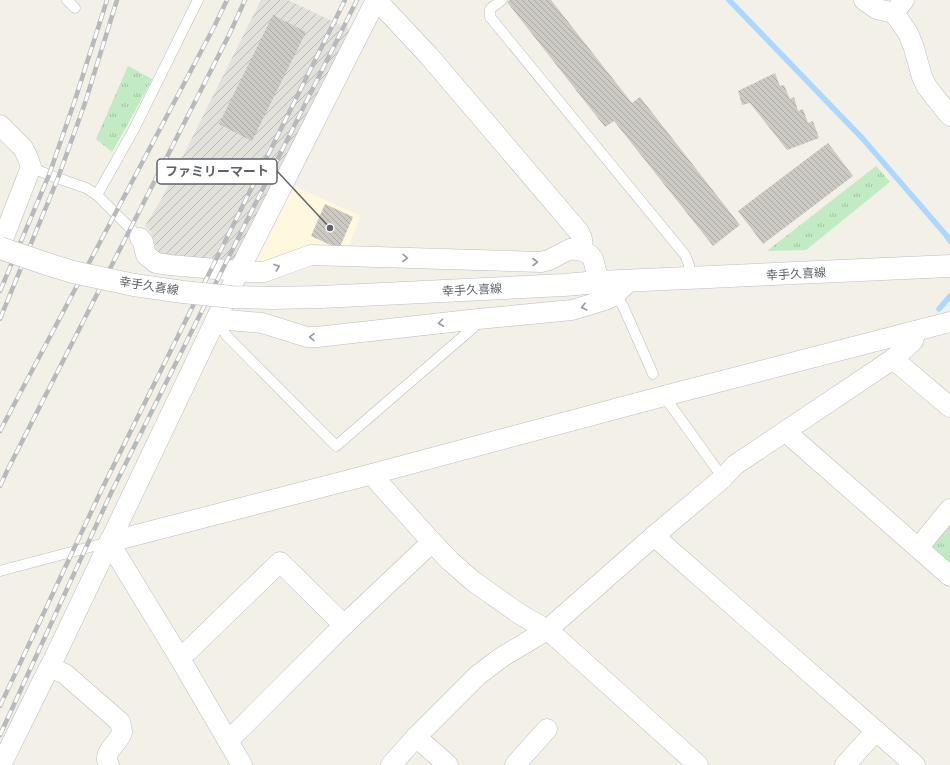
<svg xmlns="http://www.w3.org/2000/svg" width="950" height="765" font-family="'Golos Text','Noto Sans JP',sans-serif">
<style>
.commercial{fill:#fff8df}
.industrial{fill:url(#industrial-furrows)}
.grass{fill:url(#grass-tufts)}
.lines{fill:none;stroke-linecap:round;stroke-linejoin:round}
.stream{stroke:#aad8ff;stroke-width:5.5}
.building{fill:url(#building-back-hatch)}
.service-casing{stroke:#b9bdc1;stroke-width:11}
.minor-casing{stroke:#b9bdc1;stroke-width:21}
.secondary-casing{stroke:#babec4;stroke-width:23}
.service{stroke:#fff;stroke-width:10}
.minor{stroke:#fff;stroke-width:20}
.secondary{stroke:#fff;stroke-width:22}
.rail-casing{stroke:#b8b9ba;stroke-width:4.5}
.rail{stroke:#fff;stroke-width:3;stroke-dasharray:9;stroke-linecap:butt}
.secondary-bridge-casing{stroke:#babec4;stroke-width:23;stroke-linecap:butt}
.secondary-bridge{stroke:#fff;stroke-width:22}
.oneway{stroke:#969a9e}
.labels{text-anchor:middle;stroke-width:3;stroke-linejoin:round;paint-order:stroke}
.street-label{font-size:12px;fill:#5e6369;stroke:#fff}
.leader{fill:none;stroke:#5e6369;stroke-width:1.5}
.callout-dot{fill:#5e6369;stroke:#fff;stroke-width:1.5}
.callout{fill:#fff;stroke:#5e6369;stroke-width:1.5}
.callout-label{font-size:13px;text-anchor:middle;font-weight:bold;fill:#5e6369}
</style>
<defs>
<pattern id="industrial-furrows" width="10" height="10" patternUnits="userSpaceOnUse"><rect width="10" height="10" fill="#e3e1db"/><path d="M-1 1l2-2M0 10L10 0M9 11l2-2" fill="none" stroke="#bbbab6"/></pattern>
<pattern id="grass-tufts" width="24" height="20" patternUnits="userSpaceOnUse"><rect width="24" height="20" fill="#c2ebc3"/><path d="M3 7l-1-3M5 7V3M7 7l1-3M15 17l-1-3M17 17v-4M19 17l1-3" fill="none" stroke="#a1c2a2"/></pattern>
<pattern id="building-back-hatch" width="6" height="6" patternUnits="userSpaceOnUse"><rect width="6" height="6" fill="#cdcac4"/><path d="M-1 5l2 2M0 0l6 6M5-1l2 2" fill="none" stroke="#aaa8a3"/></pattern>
</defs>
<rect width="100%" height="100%" fill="#f2f0e7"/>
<polygon class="commercial" points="292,185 361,216 347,250 281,258 253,264"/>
<polygon class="industrial" points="261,0 288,0 351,30 233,263 163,257 156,249 151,232 145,226 162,198"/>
<g class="grass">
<polygon points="128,66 152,79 133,115 112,152 96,139"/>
<polygon points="876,166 890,182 806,250 767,251"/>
<polygon points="950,525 950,564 931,547"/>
</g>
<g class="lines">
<g class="stream">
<polyline points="729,0 863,139 946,235 950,241"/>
<polyline points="939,309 950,296"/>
</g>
</g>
<g class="building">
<polygon points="510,0 551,0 632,103 640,97 740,225 713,246 614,121 605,127 507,2"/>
<polygon points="273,15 306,32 252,141 219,124"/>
<polygon points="775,73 780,86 784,85 790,99 794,97 798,111 803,109 808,123 813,121 819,138 787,150 750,103 742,105 738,91"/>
<polygon points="828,143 853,176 763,244 738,211"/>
<polygon points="325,204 353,217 339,249 311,236"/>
</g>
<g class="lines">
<g class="service-casing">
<g id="service">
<polyline points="67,0 75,8"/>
<polyline points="502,0 490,9 490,17 685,255 689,265 691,278"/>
<polyline points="31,167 49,175 86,188 97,195 140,238"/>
<polyline points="97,195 133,131 198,0"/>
<polyline points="615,295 623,306 653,374"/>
<polyline points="217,319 226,335 336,446 474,327 478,319"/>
<polyline points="664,396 723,478"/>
<polyline points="0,571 109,542"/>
</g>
</g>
<g class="minor-casing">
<g id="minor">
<polyline points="864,0 877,9 894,13 904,0"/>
<polyline points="375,2 385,9 429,56 579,232 582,239 583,251"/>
<polyline points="894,13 908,33 914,48 922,77 927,87 950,116"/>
<polyline points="0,125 23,148 28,158 31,167 0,247"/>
<polyline points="140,238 143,242 146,255 156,263 170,265 249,272 264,272 311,255 541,262 549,260 570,249 583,251 590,255 593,259 599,282"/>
<polyline points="217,319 262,323 307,337 317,337 478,319 572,310 605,300 615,295 629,281"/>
<polyline points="893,359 950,407"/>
<polyline points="786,432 950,576"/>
<polyline points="373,474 379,483 432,542 450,561 473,581 518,613 547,630 557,638 698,765"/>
<polyline points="654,536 876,731 915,765"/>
<polyline points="109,542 361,477 664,396 950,322"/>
<polyline points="109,542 179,657 242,765"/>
<polyline points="918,548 950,509"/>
<polyline points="179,657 188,651 280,562 344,625"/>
<path d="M50,667L65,674L120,722C121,726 122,729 122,732C119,744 101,752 109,765"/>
<polyline points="416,737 448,765"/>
<polyline points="227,739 235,734 344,625 432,542"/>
<polyline points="1,765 50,666 50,667 239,271 376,0"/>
<polyline points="391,765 416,737 478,675 502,657 547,630 654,536 723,478 735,465 893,359 913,341 916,331"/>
<polyline points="515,765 547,729"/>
<polyline points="845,765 876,731"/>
</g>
</g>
<g class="secondary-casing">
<polyline id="secondary" points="321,297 564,285 599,282 950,266"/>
</g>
<use href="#service" class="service"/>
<use href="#minor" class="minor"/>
<use href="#secondary" class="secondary"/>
<g class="rail-casing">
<g id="rail">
<polyline points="0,291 49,175 75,100 107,0"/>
<polyline points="0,319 58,178 85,103 117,0"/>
<polyline points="0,431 214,27 227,0"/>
<polyline points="0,486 7,471 229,35 245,0"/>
<polyline points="0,706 101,491 345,0"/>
<polyline points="0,735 111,493 357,0"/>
</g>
</g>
<use href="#rail" class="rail"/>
<g class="secondary-bridge-casing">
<polyline id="secondary-bridge" points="0,248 50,265 73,272 134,285 183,292 232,297 271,298 321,297"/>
</g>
<use href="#secondary-bridge" class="secondary-bridge"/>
</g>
<defs><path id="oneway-chevron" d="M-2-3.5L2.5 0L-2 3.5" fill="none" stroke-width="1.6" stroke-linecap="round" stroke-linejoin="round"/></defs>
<g class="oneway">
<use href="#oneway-chevron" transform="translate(405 258) rotate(2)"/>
<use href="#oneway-chevron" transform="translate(535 262)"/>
<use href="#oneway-chevron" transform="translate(277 267) rotate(-20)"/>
<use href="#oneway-chevron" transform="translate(584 307) rotate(166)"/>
<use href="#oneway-chevron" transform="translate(441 323) rotate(173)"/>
<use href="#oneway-chevron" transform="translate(312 337) rotate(-178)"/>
</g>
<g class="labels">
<g class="street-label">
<text transform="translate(796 274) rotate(-3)" y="4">幸手久喜線</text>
<text transform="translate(149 286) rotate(9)" y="4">幸手久喜線</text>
<text transform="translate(472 290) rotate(-3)" y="4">幸手久喜線</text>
</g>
</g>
<path class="leader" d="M330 228L277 171"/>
<circle class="callout-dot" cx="330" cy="228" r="4"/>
<rect class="callout" x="157" y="159" width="120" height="25" rx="4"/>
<g class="callout-label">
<text x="217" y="176">ファミリーマート</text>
</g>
</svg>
